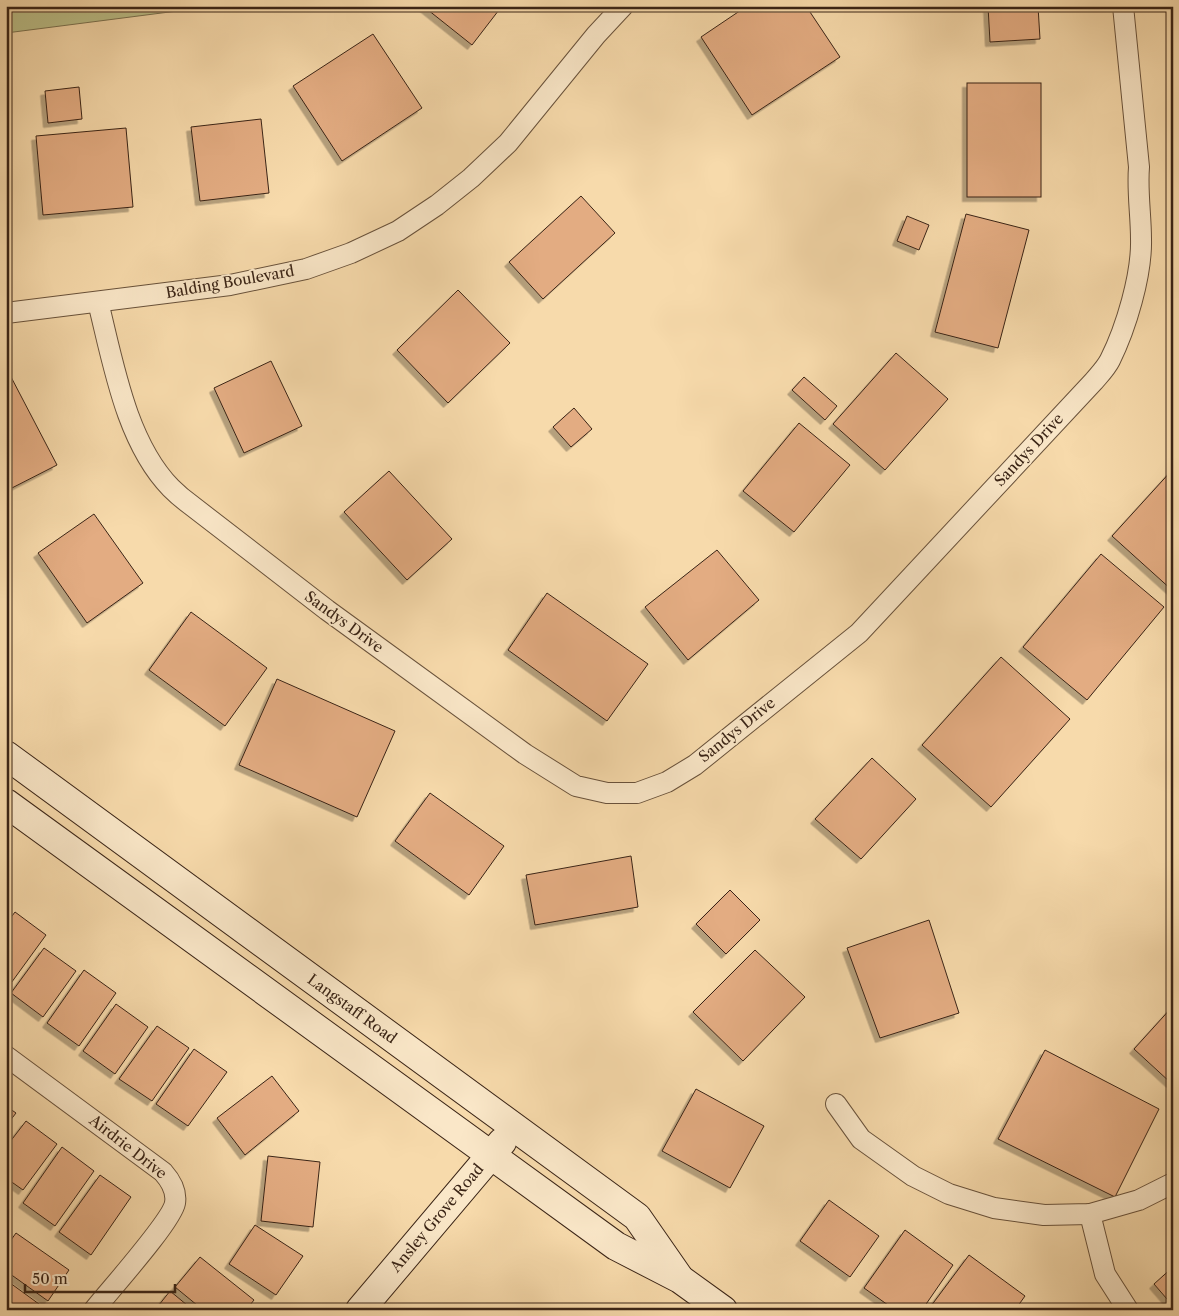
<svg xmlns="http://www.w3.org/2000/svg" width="1179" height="1316" font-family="'Libre Caslon Text',serif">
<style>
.green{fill:#bcc089;stroke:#7b7250}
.building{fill:#e3ac82;stroke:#3a2416;filter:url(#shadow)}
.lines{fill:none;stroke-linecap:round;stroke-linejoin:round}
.street-casing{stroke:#69523b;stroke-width:22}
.secondary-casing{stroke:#3a2416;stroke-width:30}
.street{stroke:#fae7c8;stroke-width:20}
.secondary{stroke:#fae7c8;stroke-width:28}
.labels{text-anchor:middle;stroke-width:4;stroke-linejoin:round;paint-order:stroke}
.street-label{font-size:15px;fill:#3a2416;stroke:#fae7c8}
</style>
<defs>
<filter id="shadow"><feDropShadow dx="-4.5" dy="4.5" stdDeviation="0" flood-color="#0004"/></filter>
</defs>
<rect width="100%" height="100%" fill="#f7daab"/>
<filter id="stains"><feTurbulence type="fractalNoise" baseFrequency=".004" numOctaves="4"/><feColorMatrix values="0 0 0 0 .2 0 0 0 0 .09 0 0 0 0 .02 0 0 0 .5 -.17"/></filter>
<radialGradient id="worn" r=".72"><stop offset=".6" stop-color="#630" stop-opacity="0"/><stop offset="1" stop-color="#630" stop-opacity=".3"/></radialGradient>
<polygon class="green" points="6,6 216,6 6,33"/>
<g class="building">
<polygon points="423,6 502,6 472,45"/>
<polygon points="747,6 806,6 840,57 752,115 701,37"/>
<polygon points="988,6 1038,6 1040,39 990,42"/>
<polygon points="373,34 422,108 342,161 293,86"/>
<rect x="967" y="83" width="74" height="114"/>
<polygon points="79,87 82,119 48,123 45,91"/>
<polygon points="261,119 269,193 200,201 191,127"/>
<polygon points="126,128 133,207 43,215 36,136"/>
<polygon points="581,196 615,233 543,299 509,262"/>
<polygon points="966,214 1029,230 998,348 935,332"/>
<polygon points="907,216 929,225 919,250 897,241"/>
<polygon points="458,290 510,343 448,403 397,350"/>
<polygon points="896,353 948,399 885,470 833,424"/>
<polygon points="271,361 302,426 244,453 214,388"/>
<polygon points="10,375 57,465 6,491 6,377"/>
<polygon points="804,377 837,406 825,420 792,390"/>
<polygon points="574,408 592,429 571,447 553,427"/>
<polygon points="799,423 850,465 794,532 743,491"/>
<polygon points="1173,469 1173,591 1112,536"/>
<polygon points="389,471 452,539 407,580 344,512"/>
<polygon points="94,514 143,583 87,623 38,553"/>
<polygon points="717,550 759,600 688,660 645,607"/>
<polygon points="1101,554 1164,607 1087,700 1023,647"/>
<polygon points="547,593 648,664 607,721 508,650"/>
<polygon points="191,612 267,668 225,726 149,670"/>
<polygon points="1001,657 1070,719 991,807 922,745"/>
<polygon points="277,679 395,731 357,817 239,765"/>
<polygon points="872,758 916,799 861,859 815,819"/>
<polygon points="430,793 504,846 469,895 395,841"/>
<polygon points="631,856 638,907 535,925 526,875"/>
<polygon points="730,890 760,920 726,954 696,924"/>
<polygon points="15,912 46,935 6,990 6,924"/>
<polygon points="929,920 959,1013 880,1038 847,948"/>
<polygon points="44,948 76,971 43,1017 11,993"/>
<polygon points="755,950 805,997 743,1061 693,1012"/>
<polygon points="84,970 116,993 79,1046 47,1023"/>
<polygon points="116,1004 148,1027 115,1074 83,1051"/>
<polygon points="1173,1006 1173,1081 1171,1083 1134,1049"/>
<polygon points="157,1026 189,1048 152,1101 119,1079"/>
<polygon points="194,1049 227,1072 188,1126 156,1104"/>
<polygon points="1045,1050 1159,1109 1115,1197 998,1139"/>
<polygon points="272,1076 299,1111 245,1155 217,1118"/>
<polygon points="696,1089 764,1126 730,1188 662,1151"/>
<polygon points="6,1106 16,1113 6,1126"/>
<polygon points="26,1121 57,1144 23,1190 6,1178 6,1147"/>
<polygon points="62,1147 94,1171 55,1226 23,1203"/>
<polygon points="268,1156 320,1162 313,1227 261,1221"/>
<polygon points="100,1175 131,1197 91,1255 59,1232"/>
<polygon points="829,1200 879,1236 850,1277 800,1241"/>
<polygon points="255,1225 303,1256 276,1295 229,1264"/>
<polygon points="905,1230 953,1265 922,1310 895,1310 864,1288"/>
<polygon points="16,1233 69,1270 48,1301 6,1271 6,1247"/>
<polygon points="969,1255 1025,1296 1015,1310 928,1310"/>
<polygon points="200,1257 254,1300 246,1310 203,1310 175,1287"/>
<polygon points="1173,1267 1173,1306 1154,1284"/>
<polygon points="6,1280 39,1304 35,1310 6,1310"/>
<polygon points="170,1291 193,1310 155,1310"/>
</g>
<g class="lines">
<g class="street-casing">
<g id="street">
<path d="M98,302C113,362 126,442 171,488C177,494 184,500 191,505L327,610L525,754L576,786L607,793H637L667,782L695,765L859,633L1094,381C1099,375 1106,368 1110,360C1126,328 1142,275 1141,239C1141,215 1137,191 1139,167L1123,6"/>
<polyline points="6,313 230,285 306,269 351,253 398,231 437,205 471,178 508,143 596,35 623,6"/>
<path d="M6,1056L163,1172C171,1181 177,1191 175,1203C172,1221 109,1291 94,1310"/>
<polyline points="836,1104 861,1139 913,1176 949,1194 994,1208 1044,1215 1090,1214 1139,1200 1173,1183"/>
<polyline points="1090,1214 1105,1274 1128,1310"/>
</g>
</g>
<g class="secondary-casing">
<g id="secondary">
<polyline points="6,755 637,1217 678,1276"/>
<polyline points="6,803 616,1246 680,1279 723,1310"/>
<polyline points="360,1310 502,1142"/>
</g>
</g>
<use href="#street" class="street"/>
<use href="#secondary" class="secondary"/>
</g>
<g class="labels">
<g class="street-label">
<text transform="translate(230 282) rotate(-10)" y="5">Balding Boulevard</text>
<text transform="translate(1029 450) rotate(-47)" y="5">Sandys Drive</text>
<text transform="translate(344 622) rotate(36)" y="5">Sandys Drive</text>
<text transform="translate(737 730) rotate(-39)" y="5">Sandys Drive</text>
<text transform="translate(352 1009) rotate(36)" y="5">Langstaff Road</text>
<text transform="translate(128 1147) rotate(38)" y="5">Airdrie Drive</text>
<text transform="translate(437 1218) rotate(-50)" y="5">Ansley Grove Road</text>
</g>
</g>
<rect width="1179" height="1316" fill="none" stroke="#f7daab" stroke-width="25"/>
<rect x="8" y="8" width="1164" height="1301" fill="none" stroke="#3a2416" stroke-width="2.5"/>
<rect x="12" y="12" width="1154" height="1291" fill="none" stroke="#3a2416"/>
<path d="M25 1284v8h150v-8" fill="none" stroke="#3a2416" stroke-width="2.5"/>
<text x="32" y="1284" font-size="15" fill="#3a2416" stroke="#fae7c8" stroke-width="4" paint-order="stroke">50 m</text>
<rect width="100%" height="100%" filter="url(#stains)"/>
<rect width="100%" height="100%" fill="url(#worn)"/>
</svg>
